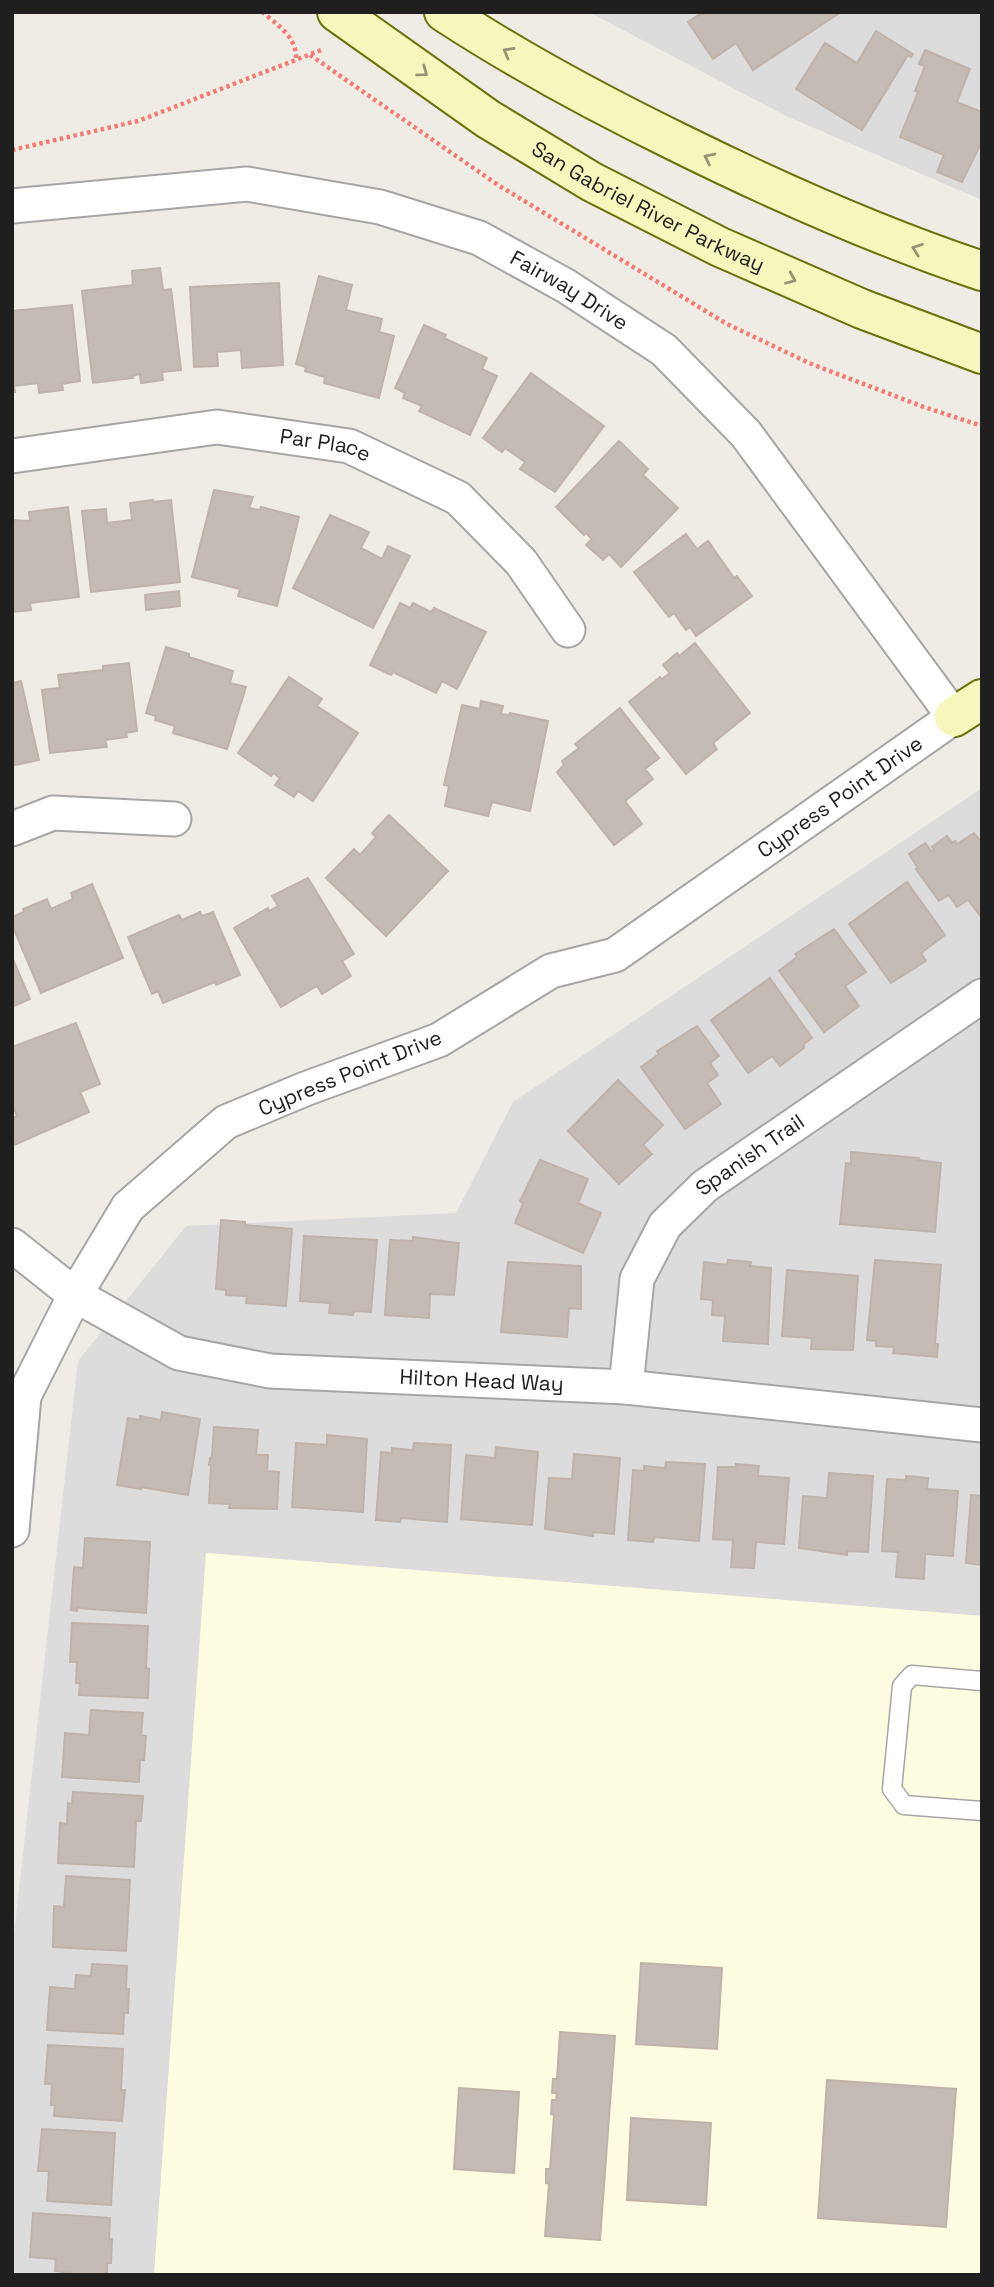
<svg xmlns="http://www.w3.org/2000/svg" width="994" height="2287" font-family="'Space Grotesk',sans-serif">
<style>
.residential{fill:#dddcdc}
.education{fill:#fdfce0}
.building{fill:#c4bbb5;stroke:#c0b2a9;stroke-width:2}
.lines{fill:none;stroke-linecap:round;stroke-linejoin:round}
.lane-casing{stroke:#a6a6a6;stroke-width:21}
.street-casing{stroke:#a6a6a6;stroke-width:37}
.secondary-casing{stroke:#6b710b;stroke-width:42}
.path{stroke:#f37b73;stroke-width:4.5;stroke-dasharray:3.5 3.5;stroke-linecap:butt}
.lane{stroke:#fff;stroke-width:18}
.street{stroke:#fff;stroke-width:33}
.secondary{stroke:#f6f6bd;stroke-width:38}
.oneway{stroke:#959576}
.labels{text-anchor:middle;stroke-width:6;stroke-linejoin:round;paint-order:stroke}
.street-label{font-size:21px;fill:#1f1f1f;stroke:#fff}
</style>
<rect width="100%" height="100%" fill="#efece6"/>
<g class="residential">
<polygon points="589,12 982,12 982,200 786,116"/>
<polygon points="982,788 982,1616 207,1553 154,2275 12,2275 12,1952 78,1361 186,1226 456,1213 513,1102"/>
</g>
<polygon class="education" points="206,1553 982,1616 982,2275 154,2275"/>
<g class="building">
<polygon points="703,12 841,12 753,70 736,43 713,59 688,22"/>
<polygon points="876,31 913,54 911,57 908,55 862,130 796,89 825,43 857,63"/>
<polygon points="925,50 970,69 957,102 982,112 982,141 962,182 937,172 944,155 900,137 918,92 915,91 925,66 919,64"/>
<polygon points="160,268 163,290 171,289 181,370 162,372 163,380 141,383 140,374 132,376 133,378 93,383 82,291 133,285 132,271"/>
<polygon points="319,276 352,285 346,310 382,319 379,332 394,336 379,398 324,383 325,377 305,371 306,367 296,364"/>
<polygon points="279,283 283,365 242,368 241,350 217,352 218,366 194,367 190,287"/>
<polygon points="72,305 80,381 62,384 63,390 39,393 38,383 14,386 15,392 12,392 12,311"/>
<polygon points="424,325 446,335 444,338 487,358 482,369 497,376 470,435 419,411 422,406 403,398 405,393 395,388"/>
<polygon points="531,373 604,426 555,492 520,469 525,462 505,448 502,452 483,438"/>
<polygon points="619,441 648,469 643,475 678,508 621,567 609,554 603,560 586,545 592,539 586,533 584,535 556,507"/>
<polygon points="214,490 253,497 249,508 260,510 261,507 299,517 277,606 238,596 240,589 192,577"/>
<polygon points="153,500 153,502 171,500 180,582 91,592 82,511 106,509 107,523 132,520 130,503"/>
<polygon points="68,507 79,597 30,603 31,610 12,612 12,520 30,521 29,512"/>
<polygon points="330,515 369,532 361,548 382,559 388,546 410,556 373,628 293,588"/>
<polygon points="686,534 697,549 708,541 734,578 737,576 752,596 696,636 690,627 686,630 674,613 669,617 634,572"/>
<polygon points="179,591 180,606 146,610 145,595"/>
<polygon points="400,603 410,608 413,603 431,612 434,608 486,632 457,689 442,681 436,693 393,672 391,675 370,665"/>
<polygon points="695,643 750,713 713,743 717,749 686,774 629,702 660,677 662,679 670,673 663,665 677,653 679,656"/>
<polygon points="166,647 189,654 189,657 233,671 230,683 246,687 227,749 173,733 175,726 155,720 156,716 146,713"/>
<polygon points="129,663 137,731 126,733 127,737 105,740 107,747 50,753 42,690 60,688 58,675 103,670 103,666"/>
<polygon points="289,677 322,699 317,706 358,733 313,801 298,791 294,797 275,785 280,778 273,773 271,776 238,753"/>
<polygon points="21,681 39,760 15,765 12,751 12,683"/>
<polygon points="481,701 503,706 501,714 510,715 510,713 548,721 530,811 492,802 488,816 445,806 449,786 444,785 462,705 480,709"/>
<polygon points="620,708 659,758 645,769 653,779 625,801 642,824 614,845 557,772 564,765 562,761 579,748 575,744"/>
<polygon points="389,815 448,871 386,936 326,878 354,849 360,855 376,837 372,833"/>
<polygon points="974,833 982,843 982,918 968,900 957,907 949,895 939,901 916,869 918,868 909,854 925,843 932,852 934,850 932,847 947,836 952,843 955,841 957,844"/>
<polygon points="308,878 354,954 342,961 351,976 322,994 317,986 281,1007 234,928 268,908 269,911 278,906 272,896"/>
<polygon points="907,882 945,935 921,953 926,961 891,983 849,924"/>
<polygon points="92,884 123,958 41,993 12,925 12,917 24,912 23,909 47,899 51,909 73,899 71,893"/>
<polygon points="200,912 202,916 213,912 240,975 216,985 215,982 163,1003 158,991 152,994 128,937 179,915 182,920"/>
<polygon points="834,929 866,972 845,986 859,1006 824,1032 779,971 797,957 795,954"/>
<polygon points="12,957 30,999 12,1007"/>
<polygon points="770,978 812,1038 804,1044 804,1048 780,1066 772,1056 748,1073 711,1020"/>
<polygon points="76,1023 100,1084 80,1092 89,1112 14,1145 12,1118 17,1116 12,1104 12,1047"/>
<polygon points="697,1026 719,1056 710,1063 718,1075 707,1083 721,1104 685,1129 641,1067 659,1054 657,1051"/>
<polygon points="618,1080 663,1125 643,1145 652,1154 619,1184 568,1131"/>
<polygon points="851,1152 919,1158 918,1160 941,1163 935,1232 840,1224 846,1163 851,1164"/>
<polygon points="540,1160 588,1179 578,1203 601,1213 583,1253 515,1223 523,1203 520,1201"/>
<polygon points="221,1220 245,1222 245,1225 292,1229 286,1306 246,1303 247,1296 226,1295 226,1290 216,1289"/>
<polygon points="304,1236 377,1240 371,1312 354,1311 353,1315 329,1313 330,1303 300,1301"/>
<polygon points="413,1237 459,1243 454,1295 430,1294 429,1318 385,1315 390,1240 413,1241"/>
<polygon points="728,1260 751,1262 750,1266 771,1268 768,1344 723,1341 725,1316 712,1315 713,1300 701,1299 704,1262 727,1265"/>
<polygon points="875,1260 941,1265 935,1344 938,1344 937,1357 893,1353 894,1347 876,1346 876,1341 867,1340"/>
<polygon points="508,1262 581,1266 581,1309 569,1308 567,1337 501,1332"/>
<polygon points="787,1270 858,1276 853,1350 811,1349 812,1338 782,1336"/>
<polygon points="162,1412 200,1419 188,1495 141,1487 141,1489 117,1485 128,1418 140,1420 140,1416 161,1420"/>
<polygon points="214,1427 258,1430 256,1455 268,1455 267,1471 279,1472 277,1509 229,1508 230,1504 209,1503 211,1465 209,1465 210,1458 212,1457"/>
<polygon points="327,1435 367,1439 363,1512 292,1507 296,1443 327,1445"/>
<polygon points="414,1443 451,1445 447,1522 401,1518 400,1522 376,1520 381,1452 392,1453 392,1448 413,1450"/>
<polygon points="496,1447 538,1452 532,1525 461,1519 466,1455 495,1458"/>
<polygon points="574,1454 620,1458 614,1534 593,1532 593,1536 545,1529 549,1478 572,1479"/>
<polygon points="666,1462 705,1464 699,1541 654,1537 653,1542 628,1540 633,1470 644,1471 644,1466 665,1468"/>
<polygon points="736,1464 759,1466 758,1476 789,1478 784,1544 756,1542 754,1568 731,1567 733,1540 713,1539 718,1467 736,1467"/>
<polygon points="829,1473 873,1476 868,1552 847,1551 847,1555 799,1548 803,1496 827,1498"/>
<polygon points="906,1476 928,1478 927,1489 958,1491 953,1556 925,1554 924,1579 896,1577 898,1552 882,1551 887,1479 906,1480"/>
<polygon points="971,1495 982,1496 982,1565 966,1563"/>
<polygon points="85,1538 150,1542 146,1613 77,1608 77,1611 71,1610 74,1567 83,1568"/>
<polygon points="72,1623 148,1626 146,1668 149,1669 148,1698 79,1695 80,1683 76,1683 77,1662 70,1662"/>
<polygon points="91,1710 143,1713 141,1735 146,1736 144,1760 140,1760 139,1782 62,1777 65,1733 89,1735"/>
<polygon points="73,1792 143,1796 141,1821 136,1821 134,1867 58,1863 60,1823 67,1824 68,1803 72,1804"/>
<polygon points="66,1876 130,1880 126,1951 53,1947 54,1906 64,1907"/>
<polygon points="641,1963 722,1968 717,2049 636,2044"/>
<polygon points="92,1964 127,1966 126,1989 129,1989 128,2013 124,2013 123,2034 47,2030 50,1987 75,1989 76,1975 91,1976"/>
<polygon points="560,2032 615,2036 600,2240 545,2236 549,2184 546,2183 546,2169 550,2169 554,2115 551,2114 552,2100 556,2100 557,2093 552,2093 553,2079 557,2079"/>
<polygon points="48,2045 123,2049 121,2090 125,2090 122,2121 54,2116 55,2105 51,2105 52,2084 45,2084"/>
<polygon points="827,2080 956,2089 946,2227 818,2218"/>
<polygon points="459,2088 519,2092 514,2173 454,2169"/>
<polygon points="631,2118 711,2123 706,2205 627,2200"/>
<polygon points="42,2129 115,2133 111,2205 47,2201 49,2171 38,2171"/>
<polygon points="33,2213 110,2218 109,2239 112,2239 111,2263 107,2263 107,2275 71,2275 71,2273 55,2271 56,2259 30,2257"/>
</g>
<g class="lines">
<g class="lane-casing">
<polyline id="lane" points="982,1681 912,1675 902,1686 892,1789 904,1805 982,1811"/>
</g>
<g class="street-casing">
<g id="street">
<path id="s1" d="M12,206L247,184L380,207L479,238L566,286L664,350L746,434L954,717L615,955L551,971L439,1040L305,1089L226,1122L128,1207L75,1295L24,1396L12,1530"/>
<path id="s2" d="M12,456L217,427L349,446L458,498L521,562L568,630"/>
<polyline points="12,829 53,813 174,819"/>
<path id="s3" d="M12,1245L75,1295L179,1353L270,1371L626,1387L982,1425"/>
<path id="s4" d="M626,1387L637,1279L665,1225L705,1186L982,996"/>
</g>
</g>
<g class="secondary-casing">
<g id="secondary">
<path id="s5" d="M337,12L488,119L592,182L720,247L862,309L982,354"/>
<path d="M444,12C519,61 597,103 677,142C776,191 877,236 982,271"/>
<polyline points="954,717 982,699"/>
</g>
</g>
<g class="path">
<path d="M262,12C277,24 298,38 296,60"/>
<polyline points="310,55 498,185 727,324 809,363 921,406 982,426"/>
<polyline points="12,150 138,121 324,49"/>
</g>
<use href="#lane" class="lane"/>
<use href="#street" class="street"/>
<use href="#secondary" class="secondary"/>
</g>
<defs><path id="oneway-chevron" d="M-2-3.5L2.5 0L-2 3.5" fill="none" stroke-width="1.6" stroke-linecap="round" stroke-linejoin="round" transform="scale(1.75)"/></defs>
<g class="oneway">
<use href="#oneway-chevron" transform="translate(508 52) rotate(-150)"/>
<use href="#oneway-chevron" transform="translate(423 72) rotate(36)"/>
<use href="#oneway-chevron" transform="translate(709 158) rotate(-154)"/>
<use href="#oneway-chevron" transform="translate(917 249) rotate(-160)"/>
<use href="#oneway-chevron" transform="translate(791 279) rotate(23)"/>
</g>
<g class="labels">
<g class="street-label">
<text dy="7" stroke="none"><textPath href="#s5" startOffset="368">San Gabriel River Parkway</textPath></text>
<text dy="7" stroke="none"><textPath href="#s1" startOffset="579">Fairway Drive</textPath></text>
<text dy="7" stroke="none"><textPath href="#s2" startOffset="317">Par Place</textPath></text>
<text transform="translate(840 797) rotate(-35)" y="7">Cypress Point Drive</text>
<text transform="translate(350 1073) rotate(-22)" y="7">Cypress Point Drive</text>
<text dy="7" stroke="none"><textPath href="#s4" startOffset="280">Spanish Trail</textPath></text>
<text dy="7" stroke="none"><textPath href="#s3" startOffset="504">Hilton Head Way</textPath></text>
</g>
</g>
<rect width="994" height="2287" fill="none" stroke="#1f1f1f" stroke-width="28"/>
</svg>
